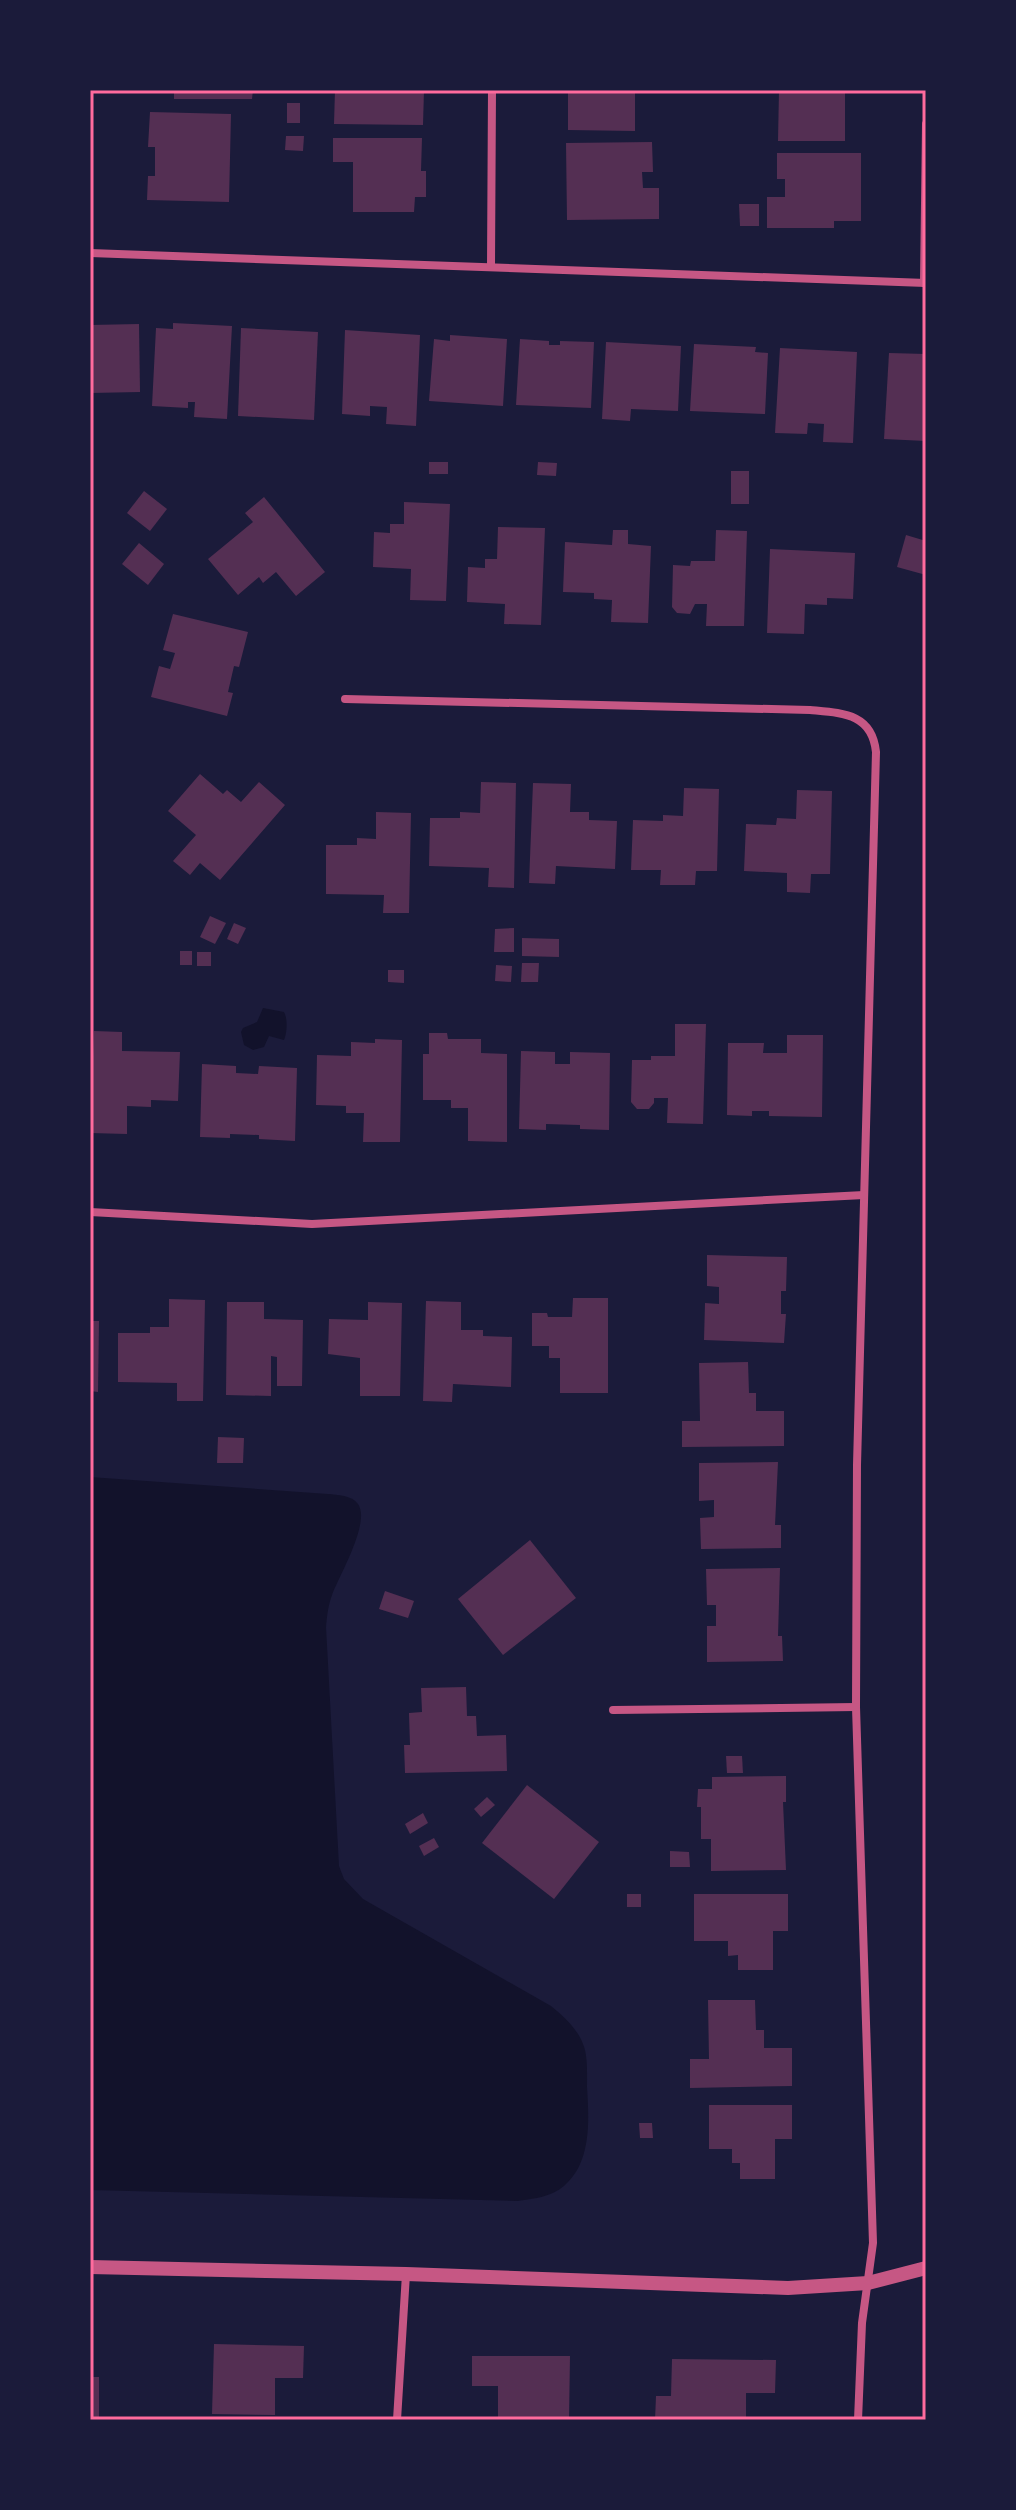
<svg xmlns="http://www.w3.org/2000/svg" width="1016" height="2510" font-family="Merriweather,serif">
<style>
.water{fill:#12122b}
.building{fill:#542f53}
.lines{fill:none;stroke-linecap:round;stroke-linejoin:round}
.minor{stroke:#c65784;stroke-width:8}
.tertiary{stroke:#c65784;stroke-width:14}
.neatline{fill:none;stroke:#ff6b9d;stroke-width:3}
</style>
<rect width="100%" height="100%" fill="#1b1b3a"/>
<g class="water">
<path d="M263,1008L284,1012C288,1019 287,1033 284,1040L269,1036L264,1047L253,1050L244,1045L241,1032L243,1028L257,1022Z"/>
<path d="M90,1477L328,1494C337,1495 352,1495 358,1504C371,1522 339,1576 332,1595C328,1606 327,1616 326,1627L339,1866L344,1879L363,1899L551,2006C563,2016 577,2028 583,2044C588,2056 587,2073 587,2087C589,2120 592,2162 564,2186C551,2197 533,2199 517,2201L90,2190Z"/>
</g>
<g class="building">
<polygon points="174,90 253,90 252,99 174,99"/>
<polygon points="335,90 424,90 423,125 334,124"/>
<polygon points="568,90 635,90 635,131 568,130"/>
<polygon points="779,90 845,90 845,141 778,141"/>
<rect x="287" y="103" width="13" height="20"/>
<polygon points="150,112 231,114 229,202 147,200 148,176 155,176 155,147 148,147"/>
<polygon points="286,136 304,136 303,151 285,150"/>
<polygon points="333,138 422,138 421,171 426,171 426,197 415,197 414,212 353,212 353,162 333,162"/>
<polygon points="652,142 653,172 642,172 643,188 659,188 659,219 567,220 566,143"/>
<polygon points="777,153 861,153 861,221 834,221 834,228 767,228 767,197 785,197 785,179 777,179"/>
<polygon points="739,204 759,204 759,226 740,226"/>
<polygon points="173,323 232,326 227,419 194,417 195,402 188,402 188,408 152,406 156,328 173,329"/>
<polygon points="139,324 140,392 90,393 90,325"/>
<polygon points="241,328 318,332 314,420 238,416"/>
<polygon points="345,330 420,335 416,426 386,424 387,407 370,406 370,416 342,414"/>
<polygon points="450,335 507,339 503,406 429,401 434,339 450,341"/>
<polygon points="520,339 549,341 549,345 560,345 560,341 594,342 591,408 516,405"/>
<polygon points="606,342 681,346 678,411 631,409 630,421 602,419"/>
<polygon points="694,344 756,347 755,352 768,353 765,414 690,411"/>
<polygon points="780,348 857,352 853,443 823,442 824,424 808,423 807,434 775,433"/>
<polygon points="889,353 926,354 926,441 884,439"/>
<rect x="429" y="462" width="19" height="12"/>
<polygon points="538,462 557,463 556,476 537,475"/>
<rect x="731" y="471" width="18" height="33"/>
<polygon points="144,491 167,509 150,531 127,513"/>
<polygon points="264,497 325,572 296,596 276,572 263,583 259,577 238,595 208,559 253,522 245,513"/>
<polygon points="404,502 450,504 446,601 410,600 411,569 373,567 374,532 390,533 390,524 404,524"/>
<polygon points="498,527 545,528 541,625 504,624 505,604 467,602 468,567 485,568 485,559 497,559"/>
<polygon points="613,530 628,530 628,544 651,546 648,623 611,622 612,600 594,599 594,593 563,592 565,542 612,545"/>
<polygon points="716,530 747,531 744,626 706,626 707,604 695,604 690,614 677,613 672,607 673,565 690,566 691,561 715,561"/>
<polygon points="906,535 926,541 926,575 897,567"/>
<polygon points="139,543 164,564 148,585 122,564"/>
<polygon points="770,549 855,553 853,599 827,598 827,605 805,604 804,634 767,633"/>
<polygon points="173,614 248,632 239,667 234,666 228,692 233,693 227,716 151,697 159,666 170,669 175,653 163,650"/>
<polygon points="200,774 223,794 227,790 241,802 259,782 285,805 220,880 200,863 190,875 173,861 196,835 168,811"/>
<polygon points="481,782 516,783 514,888 488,887 489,868 429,866 430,818 460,818 460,812 480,813"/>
<polygon points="533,783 571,784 570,812 589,812 589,820 617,821 615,869 556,866 555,884 529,883"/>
<polygon points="684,788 719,789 717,871 696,871 695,885 660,885 661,870 631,870 633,820 663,821 663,815 683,816"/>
<polygon points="797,790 832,791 830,874 811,874 810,893 787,892 787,873 744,871 746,824 776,825 777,818 796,819"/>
<polygon points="376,812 411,813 409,913 383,913 384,895 326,894 326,845 357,845 357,838 376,839"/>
<polygon points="210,916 226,923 215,944 200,937"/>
<polygon points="234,923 246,928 238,944 227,939"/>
<polygon points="514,928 514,952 494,952 495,929"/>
<polygon points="522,938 559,939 559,957 522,956"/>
<rect x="180" y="951" width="12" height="14"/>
<rect x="197" y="952" width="14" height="14"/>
<polygon points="522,963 539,963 538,982 521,982"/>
<polygon points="496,965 512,966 511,982 495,981"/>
<polygon points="388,970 404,970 404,983 388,982"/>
<polygon points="675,1024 706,1024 703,1124 667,1123 668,1098 654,1098 654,1103 649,1109 637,1109 631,1102 632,1060 651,1060 651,1056 675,1056"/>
<polygon points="94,1031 122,1032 122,1051 180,1052 178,1101 151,1100 151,1107 127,1106 127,1134 90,1133"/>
<polygon points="429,1033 447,1033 448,1039 481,1039 481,1053 507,1054 507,1142 468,1141 468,1108 451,1108 451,1100 423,1100 423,1054 429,1054"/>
<polygon points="787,1035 823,1035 822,1117 769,1116 769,1111 752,1111 752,1116 727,1115 728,1043 764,1043 763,1053 787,1053"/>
<polygon points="375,1039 402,1040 400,1142 363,1142 364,1113 346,1113 346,1106 316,1105 317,1055 351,1056 351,1042 375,1043"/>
<polygon points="521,1051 555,1052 555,1064 570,1064 570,1052 610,1053 609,1130 580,1129 580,1125 546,1124 546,1130 519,1129"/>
<polygon points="202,1064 236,1066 236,1073 258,1074 259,1066 297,1068 295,1141 259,1139 259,1135 230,1134 230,1138 200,1137"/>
<polygon points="707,1255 787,1257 786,1291 781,1291 781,1314 786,1314 784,1343 704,1340 705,1303 719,1304 719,1287 707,1286"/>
<polygon points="573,1298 608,1298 608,1393 560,1393 560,1358 549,1358 549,1346 532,1346 532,1313 547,1313 548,1317 572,1317"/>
<polygon points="169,1299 205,1300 203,1401 177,1401 177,1383 118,1382 118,1333 150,1333 150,1327 169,1327"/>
<polygon points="426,1301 461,1302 461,1330 483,1330 483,1336 512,1337 511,1387 453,1384 452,1402 423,1401"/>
<polygon points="227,1302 264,1302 264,1319 303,1320 302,1386 277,1386 277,1357 271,1356 271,1396 226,1395"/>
<polygon points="368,1302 402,1303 400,1396 360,1396 360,1358 328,1354 329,1319 368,1320"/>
<polygon points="90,1321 99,1321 98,1392 90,1391"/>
<polygon points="748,1362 749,1393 756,1393 756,1411 784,1411 784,1446 682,1447 682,1421 700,1421 699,1363"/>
<polygon points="218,1437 244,1438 243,1463 217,1463"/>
<polygon points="778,1462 775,1525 781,1525 781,1548 701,1549 700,1518 714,1517 714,1500 699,1501 699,1463"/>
<polygon points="530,1540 576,1598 503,1655 458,1599"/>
<polygon points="780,1568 778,1636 782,1636 783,1661 707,1662 707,1626 716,1626 716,1605 707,1605 706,1569"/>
<polygon points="385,1591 414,1601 408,1618 379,1609"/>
<polygon points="466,1687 467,1716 476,1716 477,1736 506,1735 507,1771 405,1773 404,1745 410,1745 409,1713 422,1712 421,1688"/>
<polygon points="726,1756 742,1756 743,1773 727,1773"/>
<polygon points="786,1776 786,1802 783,1802 786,1870 711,1871 711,1839 701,1839 701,1807 697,1807 698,1789 712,1789 712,1777"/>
<polygon points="527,1785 599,1842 554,1899 482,1843"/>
<polygon points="487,1797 495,1805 481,1817 474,1809"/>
<polygon points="423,1813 428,1823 410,1834 405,1824"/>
<polygon points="434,1838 439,1847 424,1856 419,1846"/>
<polygon points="670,1851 689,1852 690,1867 670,1867"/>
<rect x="627" y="1894" width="14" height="13"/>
<polygon points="694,1894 788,1894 788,1931 773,1931 773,1970 738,1970 738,1955 728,1956 728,1941 694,1941"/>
<polygon points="708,2000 755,2000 756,2030 764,2030 764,2048 792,2048 792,2086 690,2088 690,2059 709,2059"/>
<polygon points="709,2105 792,2105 792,2139 775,2139 775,2179 740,2179 740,2163 732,2163 732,2149 709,2149"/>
<polygon points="639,2123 652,2123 653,2138 640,2138"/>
<polygon points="214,2344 304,2346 303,2378 275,2378 275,2415 212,2414"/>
<polygon points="472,2356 570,2356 569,2420 498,2420 498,2386 472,2386"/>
<polygon points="672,2359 776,2360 775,2393 746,2393 746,2420 655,2420 656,2396 671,2396"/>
<rect x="90" y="2377" width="9" height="43"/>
</g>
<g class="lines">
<g class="minor">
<polyline points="90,253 926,283"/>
<polyline points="491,266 492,90"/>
<polyline points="924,283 926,124"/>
<path d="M345,699L810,710C842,713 872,713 876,752L857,1465L856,1707L873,2243L862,2323L858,2420"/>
<polyline points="90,1212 312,1224 864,1195"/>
<polyline points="613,1710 856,1707"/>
<polyline points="397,2420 406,2274"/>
</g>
<polyline class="tertiary" points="90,2267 406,2274 788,2288 868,2283 926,2268"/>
</g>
<rect width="1016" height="2510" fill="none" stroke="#1b1b3a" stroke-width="184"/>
<rect x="92" y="92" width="832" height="2326" class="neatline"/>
</svg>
